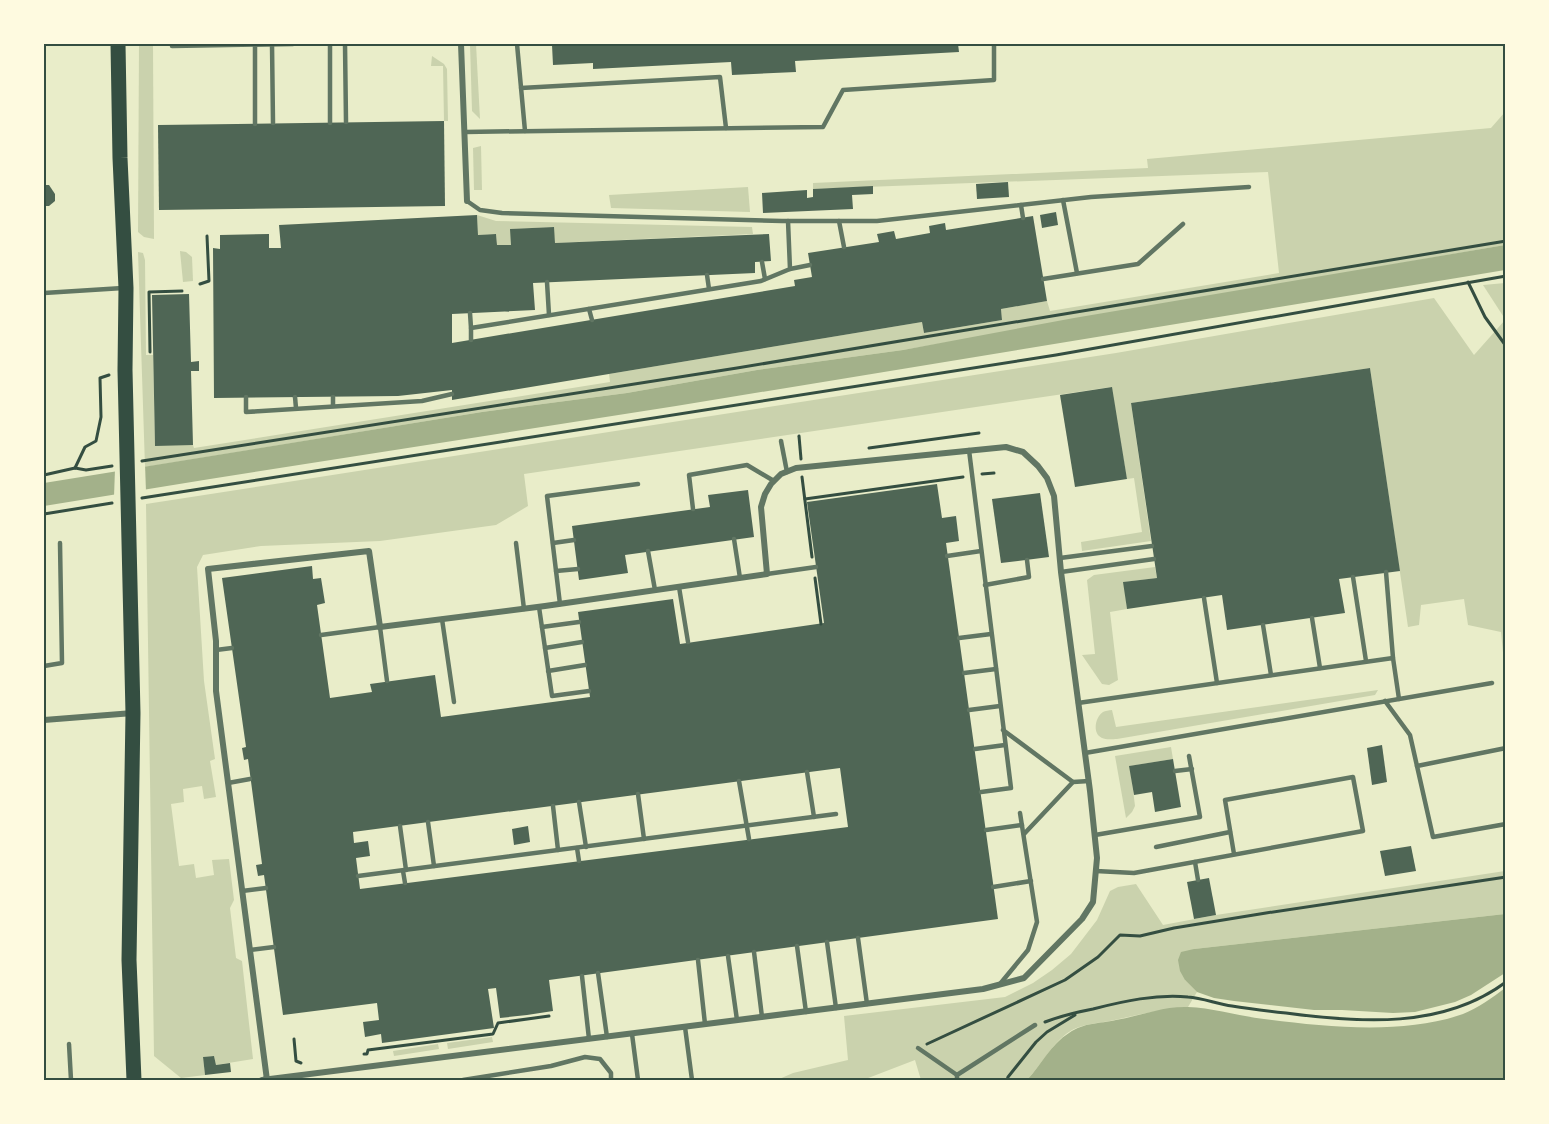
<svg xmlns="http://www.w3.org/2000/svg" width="1549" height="1124" font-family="Ubuntu,sans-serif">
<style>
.green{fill:#cad2ad}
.water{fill:#a3b18a}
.pier{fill:#e9edc9}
.building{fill:#4f6655;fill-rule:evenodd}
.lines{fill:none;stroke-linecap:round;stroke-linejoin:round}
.path{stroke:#344e41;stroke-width:3}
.service{stroke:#617663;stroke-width:4.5}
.minor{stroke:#617663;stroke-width:6}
.primary{stroke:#344e41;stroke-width:15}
.neatline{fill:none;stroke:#344e41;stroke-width:2}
</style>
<rect width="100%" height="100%" fill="#e9edc9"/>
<g class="green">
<polygon points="139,44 153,44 154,239 144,237 138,232"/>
<polygon points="470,44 476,44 480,119 472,111"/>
<polygon points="432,56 444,64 447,69 448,121 444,121 443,66 431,66"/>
<polygon points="1505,112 1505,245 903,350 757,370 627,393 482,412 145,467 138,252 143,253 145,260 146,355 153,355 155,445 193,445 194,448 610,382 609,374 922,322 924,333 1002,320 1001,309 1047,301 1050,311 1279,273 1268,172 813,189 813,183 1148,168 1147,159 1491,128"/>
<polygon points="481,146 482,190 474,190 473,148"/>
<polygon points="748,187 750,212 611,208 609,195"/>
<polygon points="477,215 496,221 752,227 753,234 555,243 553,227 511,229 511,245 497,245 496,234 478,235"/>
<polygon points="180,251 186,252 192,257 193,281 183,282"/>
<polygon points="1505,283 1506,283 1505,319 1483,285"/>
<polygon points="1434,298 1474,355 1505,320 1505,673 1501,632 1468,625 1464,599 1421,605 1419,625 1408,627 1370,368 1131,403 1151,541 1082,551 1081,542 1142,532 1134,478 1127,479 1111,387 524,474 528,506 496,525 380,541 261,546 203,555 197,567 204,681 215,759 210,761 216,797 204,799 202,786 183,789 184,802 171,804 179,866 194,864 196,878 214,875 212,860 229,859 234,900 230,908 236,958 242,961 253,1059 216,1065 214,1056 203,1057 205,1075 181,1078 154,1056 146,504 1116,353"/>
<polygon points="1155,567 1157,578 1124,582 1127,609 1110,612 1118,680 1109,685 1102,684 1082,655 1095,654 1087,580 1094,575"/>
<path d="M1378,690L1375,695L1117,739C1113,739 1106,740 1102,738C1092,734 1095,717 1103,712C1105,711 1109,710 1112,710L1116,727Z"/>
<polygon points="1171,747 1173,759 1130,766 1135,806 1132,812 1126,818 1115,756"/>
<path d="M1505,871V914L1194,949L1185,980L1197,992L1188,1007C1164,1009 1142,1014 1119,1019C1101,1024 1082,1022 1066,1034C1050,1047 1041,1065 1027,1080H921L915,1060L863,1080H777L793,1073L848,1060L844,1016L1005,997L1033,983L1052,970L1071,954L1097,920L1110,891L1118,887L1136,884L1163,925L1216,915Z"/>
<polygon points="492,1037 493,1042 448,1049 447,1043"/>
<polygon points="438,1044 439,1049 394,1056 393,1051"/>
</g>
<g class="water">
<polygon points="1505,245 1505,270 1469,276 676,406 210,479 44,506 44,483 482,412 627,393 757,370 903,350 1074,318"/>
<polygon points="1505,914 1505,973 1471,995 1455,1002 1415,1012 1393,1013 1342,1010 1314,1010 1234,1001 1214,998 1197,992 1185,980 1180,971 1178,960 1181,952 1194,949"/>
<path d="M1505,988V1080H1027C1041,1065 1051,1044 1069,1033C1085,1022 1099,1024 1116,1020C1140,1016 1163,1006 1188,1007C1213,1008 1239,1016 1264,1019C1326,1027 1404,1035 1463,1014C1478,1008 1492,998 1505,988Z"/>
</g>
<polygon class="pier" points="145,464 146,492 114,497 115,469"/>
<g class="building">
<polygon points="577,44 958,44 959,52 795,61 796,72 732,75 731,62 593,69 593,63 553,65 552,45"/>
<polygon points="444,121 445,206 159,210 158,125"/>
<polygon points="1008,182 1009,197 977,199 976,184"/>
<polygon points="44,185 49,185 55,194 55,201 49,206 44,206"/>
<polygon points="873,186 873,194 852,195 853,209 763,213 762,193 807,190 807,198 813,197 813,189"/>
<polygon points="1056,212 1058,225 1042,228 1040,215"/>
<polygon points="477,215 478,235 496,234 497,245 511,245 510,229 554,227 555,243 769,234 771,261 755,262 755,273 533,283 535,310 452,314 452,343 795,286 794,280 812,277 808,253 879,242 877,234 894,231 896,239 930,233 929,226 945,223 946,230 1033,216 1047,301 1001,309 1002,320 924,333 922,322 452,400 452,390 398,396 214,398 213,248 220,249 220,235 269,234 269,248 281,248 279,225"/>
<polygon points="189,294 191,362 199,361 199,371 191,371 193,445 155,446 152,295"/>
<polygon points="1370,368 1400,571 1339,579 1345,613 1227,630 1222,595 1127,609 1123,582 1157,578 1131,403"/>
<polygon points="1112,387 1127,479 1075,487 1060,395"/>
<path d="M937,484L942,518L956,516L959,541L946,543L998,919L549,980L553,1011L527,1015L500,1018L496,988L488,989L494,1028L382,1043L381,1034L365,1037L363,1022L379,1020L377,1003L283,1015L264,875L258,876L256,865L262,864L248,759L244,760L242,748L246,747L222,578L312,566L313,579L321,578L325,603L317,605L330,698L372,692L370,684L435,675L441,717L590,697L578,612L673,599L680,644L824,623L807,502ZM840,768L848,827L360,889L356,858L370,856L368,841L354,843L353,832Z"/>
<polygon points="748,490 754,537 625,555 628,573 579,580 572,526 710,507 708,495"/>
<polygon points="1040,493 1049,557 1001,563 992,499"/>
<polygon points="1382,745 1387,782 1372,785 1367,748"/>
<polygon points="1173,759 1181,807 1155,812 1152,792 1134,795 1129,766"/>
<polygon points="528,826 530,842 514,845 512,829"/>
<polygon points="1411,846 1416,871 1385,876 1380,851"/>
<polygon points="1209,878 1216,915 1194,919 1187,882"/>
<polygon points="214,1056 216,1065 230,1063 231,1072 205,1075 203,1057"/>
</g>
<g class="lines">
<g class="path">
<polyline points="1468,282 1485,317 1506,346"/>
<polyline points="200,284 209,281 207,236"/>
<polyline points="150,352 149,292 182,291"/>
<polyline points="799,436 801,459"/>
<polyline points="869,448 979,433"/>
<polyline points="142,461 737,368 1506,241"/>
<polyline points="75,468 85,447 96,441 101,417 100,378 109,375"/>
<polyline points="982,474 994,473"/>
<polyline points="44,475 75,468 86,470 112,466"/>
<polyline points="802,477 812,557"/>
<polyline points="142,498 1056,355 1506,276"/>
<polyline points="805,499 963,477"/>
<polyline points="44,514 112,503"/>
<polyline points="815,578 821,624"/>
<path d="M1045,1022C1061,1016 1077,1012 1093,1009C1124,1001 1156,994 1188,997C1203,998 1217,1004 1232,1006C1250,1009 1268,1011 1286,1013C1360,1023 1443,1029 1506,982"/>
<polyline points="294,1039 296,1061 301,1063"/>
<polyline points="927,1044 1065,980 1098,957 1120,935 1140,936 1174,928 1266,913 1506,877"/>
<polyline points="364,1054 367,1054 368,1050 493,1034 498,1023 549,1016"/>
<polyline points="1007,1080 1008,1077 1036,1042 1047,1032 1075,1015"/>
</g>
<g class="service">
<polyline points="272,44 273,123"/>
<polyline points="345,44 346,122"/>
<polyline points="517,44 525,131"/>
<polyline points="172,46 293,44"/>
<polyline points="521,88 720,77 726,128"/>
<polyline points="330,123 330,44"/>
<polyline points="255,124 255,44"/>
<polyline points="465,132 823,127 843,90 994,80 994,44"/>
<polyline points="1063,200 1077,273"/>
<polyline points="467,201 480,210 502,213 782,221 877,221 1091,197 1249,187"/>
<polyline points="1021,205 1023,218"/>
<polyline points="839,221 844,247"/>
<polyline points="762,262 765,279"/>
<polyline points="790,269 810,265"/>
<polyline points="707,275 709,289"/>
<polyline points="1043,279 1138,264 1183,224"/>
<polyline points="547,282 549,315"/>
<polyline points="44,293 123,288"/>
<polyline points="589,309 592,320"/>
<polyline points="470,313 471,328"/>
<polyline points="471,340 471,328 761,281 790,269 788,221"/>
<polyline points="246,397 246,412 422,401 452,394"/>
<polyline points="295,397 296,408"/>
<polyline points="333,406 333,397"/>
<polyline points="781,441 787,472"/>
<polyline points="969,450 1011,788 981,792"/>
<polyline points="693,509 689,475 747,465 774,481"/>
<polyline points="734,539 740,578"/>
<polyline points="516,543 524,609"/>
<polyline points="553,543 574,540"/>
<polyline points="648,551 655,590"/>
<polyline points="947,556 981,551"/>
<polyline points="1060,558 1152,546"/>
<polyline points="556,571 578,569"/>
<polyline points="1061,572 1154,559"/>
<polyline points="1386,572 1393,658"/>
<polyline points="767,574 816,567"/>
<polyline points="1353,577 1366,661"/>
<polyline points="985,585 1029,577 1027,560"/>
<polyline points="679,587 688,642"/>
<polyline points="1204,598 1217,683"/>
<polyline points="560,604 547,496 638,484"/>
<polyline points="539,607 552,696 589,691"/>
<polyline points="1312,618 1320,668"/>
<polyline points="442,619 454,702"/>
<polyline points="1263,625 1271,675"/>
<polyline points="542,627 579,622"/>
<polyline points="321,635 380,627 387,681"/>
<polyline points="959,638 991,634"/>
<polyline points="545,648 582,642"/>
<polyline points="216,650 232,648"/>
<polyline points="44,666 62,663 60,543"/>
<polyline points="548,671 585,665"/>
<polyline points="964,673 996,669"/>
<polyline points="1385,701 1410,735 1433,837 1506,824"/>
<polyline points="1078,703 1393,658 1399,699"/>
<polyline points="969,710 1000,706"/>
<polyline points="1003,730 1073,782"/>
<polyline points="975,749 1005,745"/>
<polyline points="1085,753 1492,683"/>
<polyline points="1417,766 1506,748"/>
<polyline points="1175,771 1192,769"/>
<polyline points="807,772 814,817"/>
<polyline points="739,781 749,839"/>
<polyline points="228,783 250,779"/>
<polyline points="638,794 644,839"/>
<polyline points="579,802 586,847"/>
<polyline points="553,806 558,850"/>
<polyline points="428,822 434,866"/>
<polyline points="400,826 406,870"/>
<polyline points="986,830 1022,825"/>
<polyline points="1024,834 1073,782 1089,781"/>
<polyline points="1095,835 1200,817 1189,756"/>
<polyline points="1156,847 1230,832"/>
<polyline points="577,848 579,861"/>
<polyline points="1195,862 1198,880"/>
<polyline points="403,871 405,883"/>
<polyline points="1096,871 1134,873 1363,831 1353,777 1225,800 1234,854"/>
<polyline points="358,876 836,814"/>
<polyline points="993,887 1031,881"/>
<polyline points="242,891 266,888"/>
<polyline points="858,938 867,1004"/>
<polyline points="827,942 836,1008"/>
<polyline points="797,946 806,1012"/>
<polyline points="250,950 274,947"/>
<polyline points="754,952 762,1017"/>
<polyline points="728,956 737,1020"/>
<polyline points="698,960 705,1024"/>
<polyline points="598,973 607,1037"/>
<polyline points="582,976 589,1039"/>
<polyline points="1000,984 1028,950 1037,922 1020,813"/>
<polyline points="685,1027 692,1080"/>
<polyline points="632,1034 638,1080"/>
<polyline points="69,1044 71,1080"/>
<polyline points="918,1048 957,1075"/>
<polyline points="463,1080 551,1066 585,1057 600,1059 611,1073 611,1080"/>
<polyline points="957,1080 957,1075 1035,1025"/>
</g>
<g class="minor">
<polyline points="461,44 467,201"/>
<polyline points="44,720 133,713"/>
<polyline points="262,1080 983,989 1024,978 1082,919 1093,902 1097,858 1090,791 1061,572 1054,496 1047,478 1038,466 1023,452 1006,447 796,468 781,474 771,484 765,494 761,507 767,574 545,606 380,627 369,551 208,569 216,641 216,691 267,1080"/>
</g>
<polyline class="primary" points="118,44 120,158 126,288 125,370 133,713 129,960 134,1080"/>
</g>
<rect width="1549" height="1124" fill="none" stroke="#fefae0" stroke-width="90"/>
<rect x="45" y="45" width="1459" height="1034" class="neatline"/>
</svg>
